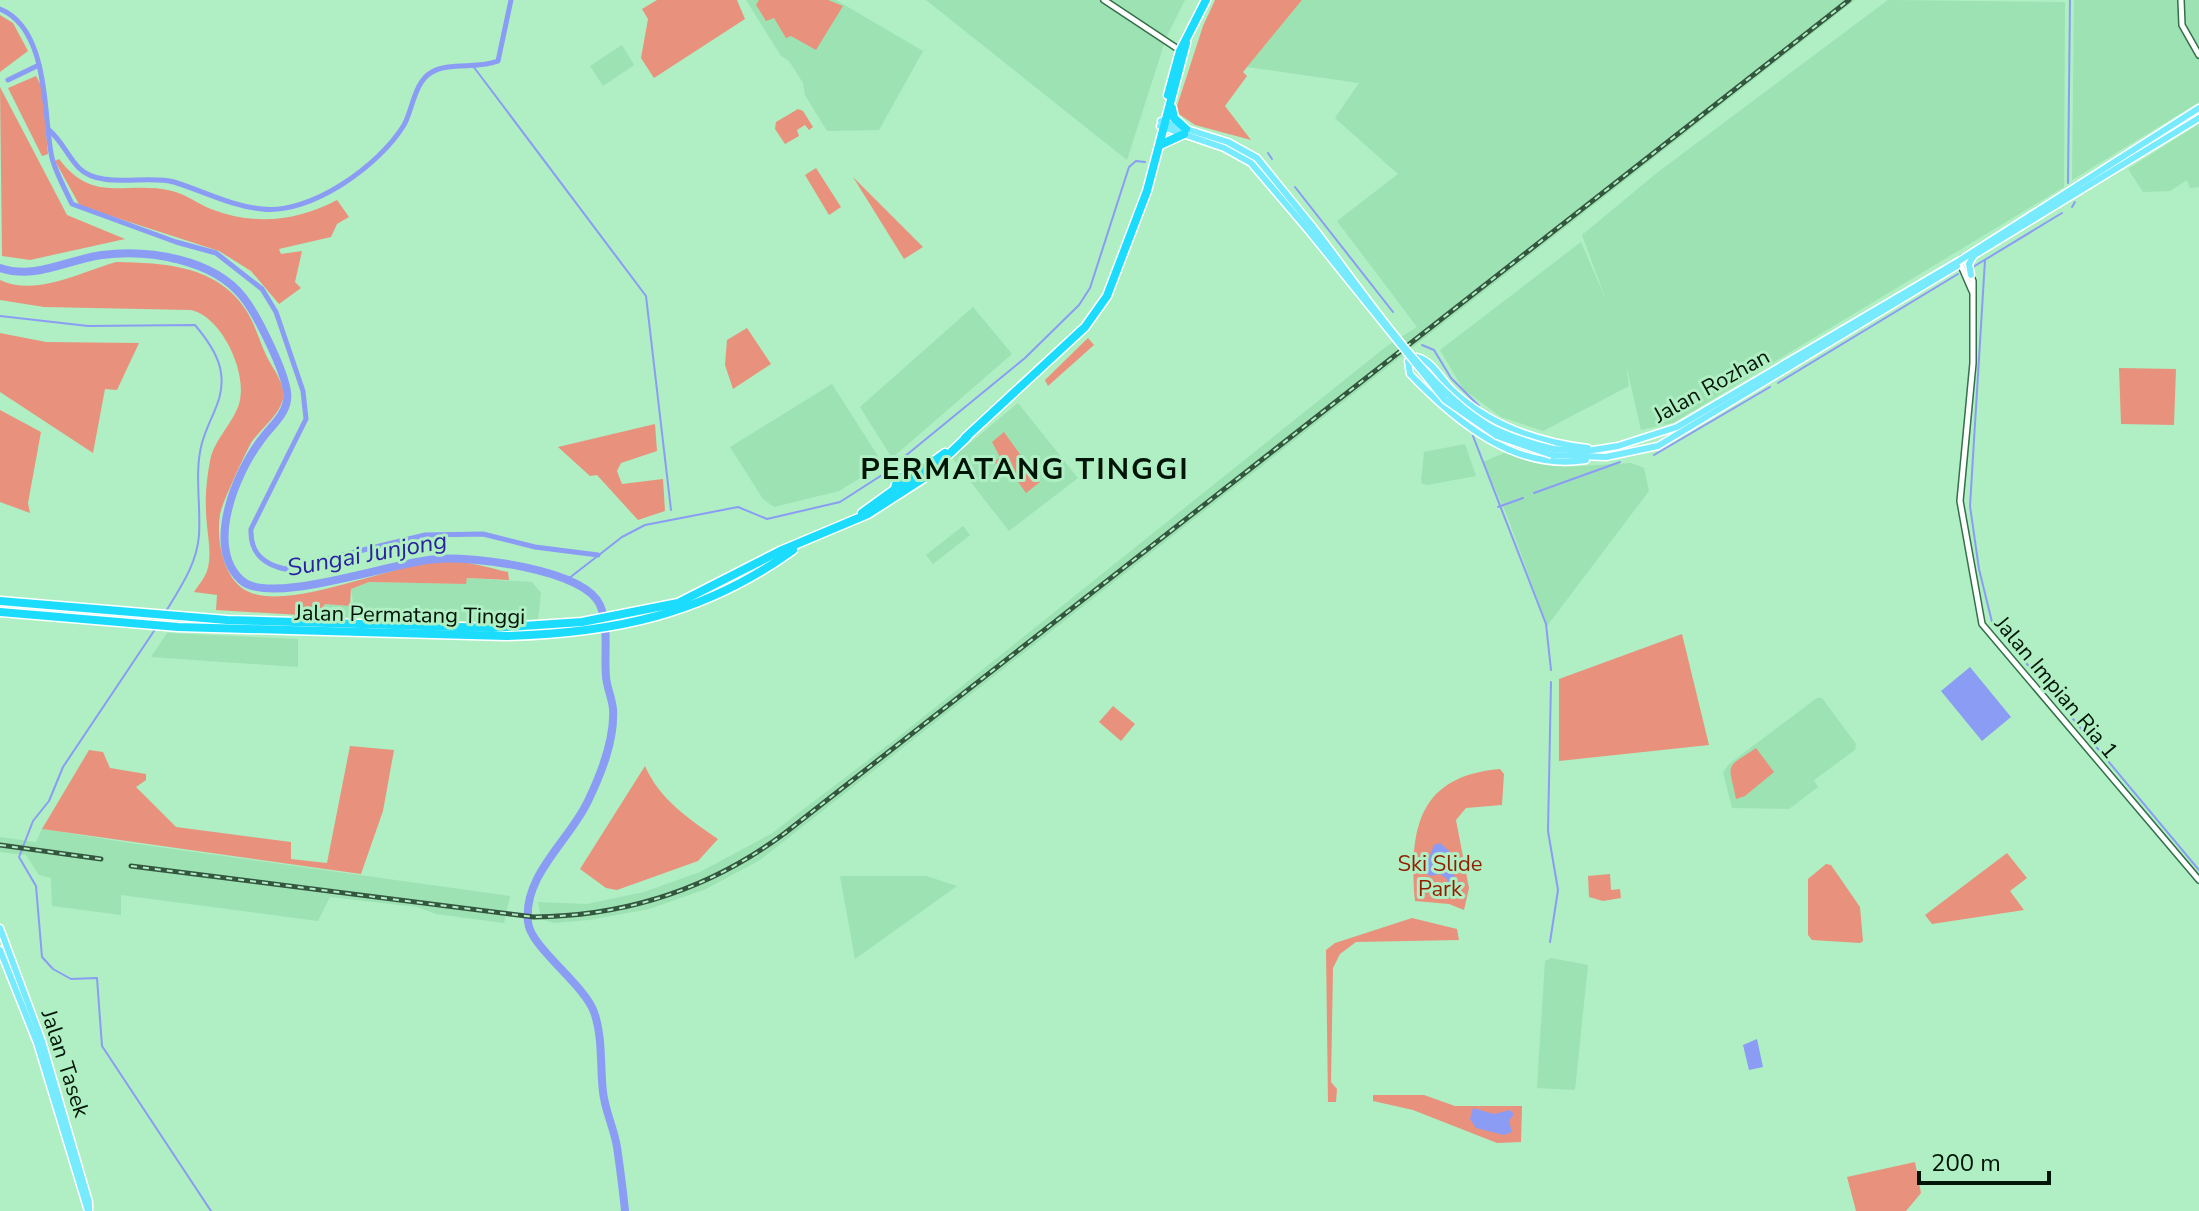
<svg xmlns="http://www.w3.org/2000/svg" width="2199" height="1211" font-family="'Nunito Sans',sans-serif">
<style>
.built{fill:#9ce2b2}
.green{fill:#e8927d}
.water{fill:#8b9cf5}
.lines{fill:none;stroke-linecap:round;stroke-linejoin:round}
.stream{stroke:#8b9cf5;stroke-width:2}
.canal{stroke:#8b9cf5;stroke-width:5}
.river{stroke:#8b9cf5;stroke-width:8}
.minor-casing{stroke:#34704a;stroke-width:8}
.major-casing{stroke:#fff;stroke-width:9}
.highway-casing{stroke:#fff;stroke-width:11}
.minor{stroke:#fff;stroke-width:5}
.major{stroke:#77eafe;stroke-width:6}
.highway{stroke:#1cdcfd;stroke-width:8}
.rail-casing{stroke:#34563f;stroke-width:5}
.rail{stroke:#afefc3;stroke-width:2;stroke-dasharray:6;stroke-linecap:butt}
.major-bridge-casing{stroke:#fff;stroke-width:9;stroke-linecap:butt}
.major-bridge{stroke:#77eafe;stroke-width:6}
.labels{text-anchor:middle;stroke-width:6;stroke-linejoin:round;paint-order:stroke}
.street-label{font-size:22px;fill:#001507;stroke:#afefc3}
.park-label{font-size:22px;fill:#921e00;stroke:#afefc3}
.water-label{font-size:24px;font-style:italic;fill:#2a21a1;stroke:#afefc3}
.district-label{font-size:30px;font-weight:bold;letter-spacing:2px;fill:#001507;stroke:#afefc3}
</style>
<rect width="100%" height="100%" fill="#afefc3"/>
<g class="built">
<polygon points="746,0 836,0 923,51 879,130 827,131 805,95 803,83 789,61 781,56"/>
<polygon points="926,0 1185,0 1166,38 1127,160"/>
<polygon points="1302,0 1855,0 760,860 706,889 649,909 589,920 554,923 541,919 538,902 587,904 644,892 700,872 771,834 897,738 1387,346 1417,327 1337,221 1398,174 1335,118 1359,83 1247,67"/>
<polygon points="1888,0 2065,2 2064,187 1673,423 1641,430 1626,364 1629,386 1543,431 1501,417 1463,389 1440,350 1581,242 1606,300 1582,235 1658,172"/>
<polygon points="2074,0 2199,0 2199,102 2072,180"/>
<polygon points="622,45 634,65 603,86 590,66"/>
<polygon points="2199,124 2199,187 2190,188 2187,180 2170,191 2143,192 2128,169"/>
<polygon points="973,307 1012,354 892,458 860,407"/>
<polygon points="832,384 883,464 839,491 774,507 763,499 730,447"/>
<polygon points="1018,403 1078,478 1009,531 952,458"/>
<polygon points="1465,444 1476,476 1427,485 1421,483 1424,452"/>
<polygon points="1504,453 1566,467 1631,463 1644,468 1649,491 1547,626 1508,518 1483,462"/>
<polygon points="963,526 970,535 933,564 926,555"/>
<polygon points="466,578 532,582 541,593 538,619 469,621 316,616 325,604 353,602 351,589 369,582 466,584"/>
<polygon points="167,633 298,639 298,667 151,657"/>
<polygon points="1817,698 1822,698 1856,744 1855,750 1814,780 1818,787 1789,809 1732,808 1723,772 1729,764"/>
<polygon points="42,829 130,843 510,896 504,923 436,914 417,907 330,897 318,921 121,895 121,915 52,906 51,878 39,875 26,855 0,852 0,837 36,842"/>
<polygon points="840,876 926,876 957,886 855,959"/>
<polygon points="1551,958 1588,965 1575,1090 1537,1088 1545,961"/>
</g>
<g class="green">
<polygon points="657,0 737,0 745,19 654,78 641,58 648,19 642,9"/>
<polygon points="759,0 828,0 843,6 816,50 791,36 786,38 774,18 766,21 756,5"/>
<polygon points="1215,0 1302,0 1243,72 1247,76 1225,106 1251,140 1195,125 1179,114 1177,106 1203,26"/>
<polygon points="0,15 13,23 28,51 0,72"/>
<polygon points="36,76 42,87 48,154 42,156 8,88"/>
<polygon points="0,87 67,215 125,239 30,260 2,256"/>
<polygon points="798,109 803,111 813,127 809,130 805,125 797,130 799,136 785,144 775,129 776,122"/>
<path d="M59,159C94,205 125,180 172,191C186,194 198,204 211,209C255,226 297,221 337,200L349,217L337,224L331,237L279,249L281,254L302,251L295,282L301,288L279,304L251,271L219,251L80,206L55,161Z"/>
<polygon points="816,168 841,207 829,215 805,175"/>
<polygon points="853,177 923,247 904,259"/>
<path d="M116,262C164,263 217,265 246,310C255,324 259,340 266,355C272,368 286,384 283,399C279,416 260,429 251,443C245,454 221,505 220,515C216,539 223,579 247,591C289,613 396,561 449,561C468,561 489,568 508,572L509,580L467,578L466,584L369,582L351,589L350,606L325,604L316,616L216,610L217,595L194,592C198,586 204,579 207,571C213,553 206,530 206,510C205,494 207,477 210,461C213,442 231,425 238,407C250,377 223,317 191,310L44,307L0,300V280C36,297 81,272 116,262Z"/>
<polygon points="747,328 771,364 733,389 725,365 727,340"/>
<polygon points="0,333 46,342 139,343 117,390 105,389 93,453 0,392"/>
<polygon points="1088,338 1094,345 1048,386 1045,380"/>
<polygon points="2119,368 2176,369 2174,425 2121,424"/>
<polygon points="0,410 41,432 28,503 30,513 0,502"/>
<polygon points="655,424 657,451 621,463 617,471 622,484 663,479 665,511 638,520 597,475 590,476 558,447"/>
<polygon points="1004,432 1040,482 1026,493 1007,466 999,469 994,462 1000,457 992,442"/>
<polygon points="1682,634 1709,745 1559,761 1559,679"/>
<polygon points="1113,706 1135,724 1121,741 1099,722"/>
<polygon points="350,746 394,750 383,811 361,874 42,829 89,750 103,752 110,768 146,774 146,780 136,787 176,827 291,842 291,859 327,863"/>
<path d="M1756,748L1774,772L1745,796L1736,799C1729,762 1723,770 1756,748Z"/>
<path d="M645,766C660,800 689,819 718,839L698,861L617,890L606,888L580,869Z"/>
<path d="M1500,769L1504,774L1502,805L1466,808L1456,820L1469,888L1464,910L1449,904L1415,901C1409,829 1418,776 1500,769Z"/>
<polygon points="2007,853 2027,878 2010,891 2024,910 1932,924 1925,915"/>
<polygon points="1826,864 1831,865 1860,907 1863,941 1860,943 1812,940 1808,935 1808,879"/>
<polygon points="1610,874 1611,890 1620,889 1621,898 1603,901 1589,897 1588,876"/>
<polygon points="1412,918 1457,929 1459,940 1356,942 1340,954 1333,968 1331,1082 1337,1089 1336,1102 1328,1102 1326,950 1335,943"/>
<polygon points="1373,1095 1424,1095 1455,1106 1522,1106 1521,1142 1497,1143 1413,1110 1373,1101"/>
<polygon points="1915,1162 1921,1193 1906,1211 1856,1211 1847,1177"/>
</g>
<g class="water">
<polygon points="1970,667 2011,717 1982,741 1941,691"/>
<polygon points="1440,843 1456,857 1453,874 1462,887 1459,894 1444,893 1448,880 1440,874 1430,876 1424,870 1434,845"/>
<polygon points="1757,1039 1763,1067 1749,1070 1743,1045"/>
<polygon points="1473,1108 1494,1114 1510,1110 1514,1114 1509,1121 1512,1132 1504,1135 1476,1128 1470,1119"/>
</g>
<g class="lines">
<g class="stream">
<polyline points="473,66 646,296 671,510"/>
<polyline points="1268,153 1272,159"/>
<polyline points="2068,183 2070,0"/>
<polyline points="1295,187 1393,312"/>
<polyline points="2072,207 2075,202"/>
<polyline points="1985,260 1970,506 1979,569 1992,622 2199,870"/>
<polyline points="1973,267 2062,213"/>
<path d="M0,316L88,326L195,325C206,338 219,355 221,373C225,400 209,417 202,443C194,472 201,504 199,535C197,564 180,588 165,613"/>
<polyline points="1422,345 1434,350 1451,378 1479,406"/>
<polyline points="1778,383 1958,274"/>
<polyline points="1473,436 1546,624 1551,670"/>
<polyline points="1654,455 1770,387"/>
<polyline points="1534,493 1620,462"/>
<polyline points="1498,507 1523,498"/>
<polyline points="568,579 622,537 645,525 738,507 767,519 840,502 882,475 1025,358 1079,305 1090,288 1129,167 1136,161 1145,162"/>
<polyline points="156,628 63,767 49,801 33,821 19,857 36,886 42,957 53,969 71,979 97,978 102,1046 211,1211"/>
<polyline points="1550,942 1558,890 1548,831 1551,682"/>
</g>
<g class="canal">
<path d="M0,9C50,29 43,117 52,158C56,173 65,189 72,204L176,242L216,253L262,289L276,312L303,391L306,419L251,529C250,552 262,564 285,569L425,535L483,534L535,547L598,555"/>
<polyline points="8,80 39,65"/>
<path d="M49,130C62,141 68,157 79,168C101,190 147,174 174,182C203,191 231,206 262,209C310,215 379,166 404,125C413,109 414,82 432,72C449,62 479,69 498,61L511,0"/>
</g>
<path class="river" d="M0,268C36,280 66,260 102,255C148,249 213,259 243,297C256,313 291,381 287,400C285,416 270,427 261,440C236,473 205,546 241,580C269,607 392,562 436,559C472,556 584,569 600,605C609,626 604,655 606,677C607,688 612,698 613,709C615,740 601,774 588,801C570,840 523,875 528,922C530,947 584,984 594,1012C603,1037 600,1067 603,1092C605,1111 614,1128 617,1147C620,1168 623,1190 625,1211"/>
<g class="minor-casing">
<g id="minor">
<polyline points="1104,0 1181,51"/>
<polyline points="2181,0 2182,25 2199,55"/>
<polyline points="1963,258 1973,281 1973,363 1960,501 1982,624 2199,880"/>
<polyline points="1959,261 1972,291"/>
</g>
</g>
<g class="major-casing">
<g id="major">
<polyline points="1161,121 1228,142 1257,158 1313,227"/>
<polyline points="1160,126 1224,148 1251,163 1308,230"/>
<polyline points="1973,256 2199,118"/>
<polyline points="1971,275 1969,264 1974,255"/>
<polyline points="1553,449 1587,451 1618,446 1677,427 1959,261 2199,108"/>
<polyline points="1552,455 1606,457 1658,446 1957,266"/>
<path d="M1586,460C1515,472 1455,421 1410,374L1408,361L1417,357C1433,361 1441,380 1453,391C1491,426 1537,442 1588,448"/>
<polyline points="0,928 42,1041 89,1202 89,1211"/>
<polyline points="0,950 37,1043 88,1211"/>
</g>
</g>
<g class="highway-casing">
<g id="highway">
<polyline points="1168,95 1180,51 1206,0"/>
<polyline points="1172,108 1174,118 1186,129"/>
<polyline points="1160,145 1184,134"/>
<polyline points="965,438 1085,327 1107,296 1147,191 1186,43"/>
<polyline points="894,492 898,477 913,477"/>
<polyline points="862,513 945,453"/>
<polyline points="0,601 227,620 492,628 582,622 678,603 780,551 868,514 924,478 967,437"/>
<path d="M0,612L178,627L506,636C614,633 705,614 793,550"/>
</g>
</g>
<use href="#minor" class="minor"/>
<use href="#major" class="major"/>
<use href="#highway" class="highway"/>
<g class="rail-casing">
<g id="rail">
<polyline points="0,845 101,859"/>
<path d="M131,866L534,917C627,916 710,889 785,833L1849,0"/>
</g>
</g>
<use href="#rail" class="rail"/>
<g class="major-bridge-casing">
<g id="major-bridge">
<path d="M1313,227C1359,286 1426,390 1489,426C1509,437 1530,443 1553,449"/>
<polyline points="1308,230 1445,400 1497,436 1552,455"/>
</g>
</g>
<use href="#major-bridge" class="major-bridge"/>
</g>
<g class="labels">
<g class="street-label">
<text transform="translate(1711 385) rotate(-29)" y="8">Jalan Rozhan</text>
<text transform="translate(410 614) rotate(1)" y="8">Jalan Permatang Tinggi</text>
<text transform="translate(2057 687) rotate(50)" y="8">Jalan Impian Ria 1</text>
<text transform="translate(66 1063) rotate(72)" y="8">Jalan Tasek</text>
</g>
<g class="park-label">
<text x="1440" y="871">Ski Slide<tspan x="1440" dy="25">Park</tspan></text>
</g>
<g class="water-label">
<text transform="translate(367 554) rotate(-10)" y="8">Sungai Junjong</text>
</g>
<g class="district-label">
<text x="1025" y="479">PERMATANG TINGGI</text>
</g>
</g>
<path d="M1919 1171v12h130v-12" fill="none" stroke="#001507" stroke-width="4"/>
<text x="1931" y="1171" font-size="24" fill="#001507" stroke="#afefc3" stroke-width="6" paint-order="stroke">200 m</text>
</svg>
